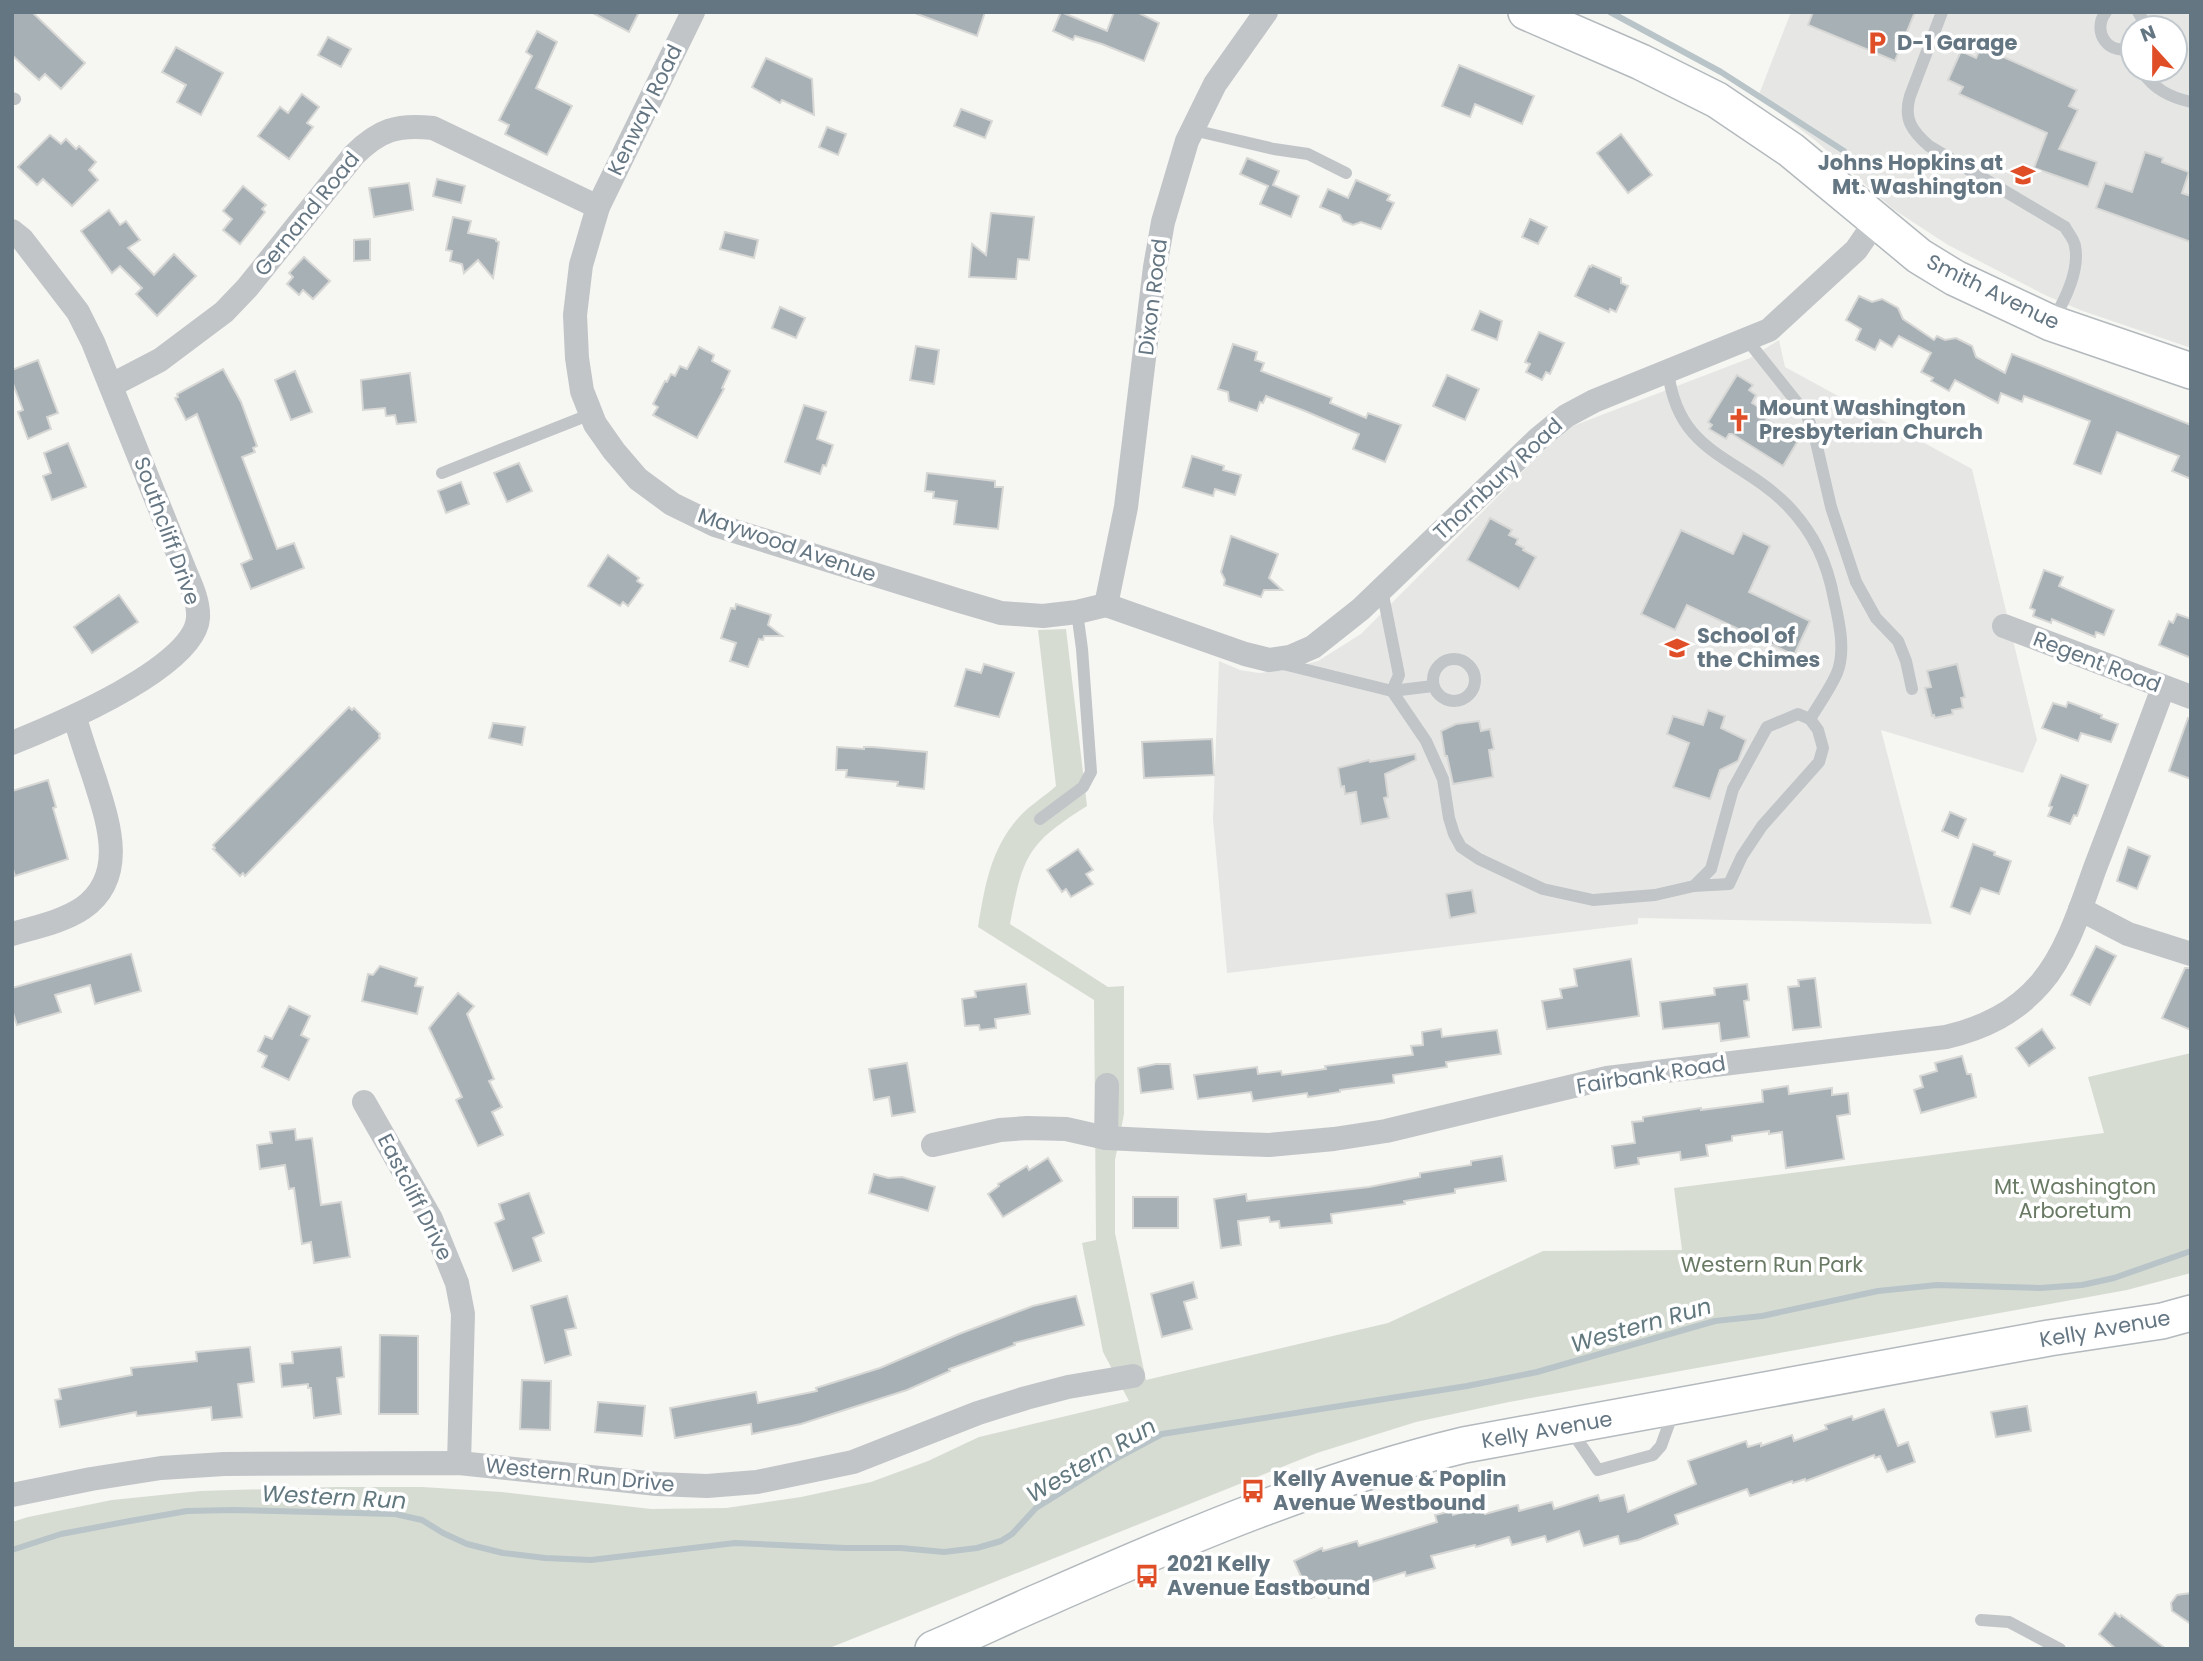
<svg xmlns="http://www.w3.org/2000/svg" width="2203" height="1661" font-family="Poppins,sans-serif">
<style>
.built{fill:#e6e7e5;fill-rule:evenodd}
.green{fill:#d7dcd3}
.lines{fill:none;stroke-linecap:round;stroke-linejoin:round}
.stream{stroke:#b8c4c8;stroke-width:6}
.building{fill:#a7b0b5;stroke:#d7d7d5;stroke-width:2}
.secondary-casing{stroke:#b3b9bd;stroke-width:38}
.lane{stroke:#c1c5c8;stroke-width:12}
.street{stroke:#c1c5c8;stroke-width:24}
.secondary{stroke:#fff;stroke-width:35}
.labels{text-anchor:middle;stroke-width:7;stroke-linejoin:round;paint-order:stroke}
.poi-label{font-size:21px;font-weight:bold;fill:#657683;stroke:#fff;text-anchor:start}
.street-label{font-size:21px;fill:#657683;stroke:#fff}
.park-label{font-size:21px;fill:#697a64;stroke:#fff}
.water-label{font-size:23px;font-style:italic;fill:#61787f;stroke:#fff}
</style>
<rect width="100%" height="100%" fill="#f6f6f2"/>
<g class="built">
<path d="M1791,12H2191V348L2080,310L2045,295L1948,245L1893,209L1816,141L1758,97ZM2133,28H2175V70H2133Z"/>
<polygon points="1779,340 1785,367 1972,469 2037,740 2023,773 1881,730 1932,924 1638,918 1638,924 1227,973 1213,819 1219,661 1240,670 1259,673 1284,670 1318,661 1361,634 1565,429 1750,358"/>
</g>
<path class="green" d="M1066,629L1087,806C1027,844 1023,855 1010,924L1108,987L1124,986V1114L1115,1160V1233L1146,1380L1388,1323L1543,1251L1682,1250L1674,1188L2104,1133L2088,1077L2191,1053V1273L2127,1290L1509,1402L1416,1422L1317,1453L827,1649H12V1522L28,1517L112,1500L200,1491L335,1487H422L502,1492L651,1509L726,1508L801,1497L871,1482L928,1461L979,1437L1129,1401L1103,1352L1082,1243L1096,1240L1094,1000L978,927C985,885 991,846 1022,814C1032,804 1045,796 1056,786L1038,630Z"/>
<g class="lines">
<g class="stream">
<polyline points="1610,12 1721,72 1844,151"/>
<polyline points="12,1550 61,1534 130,1521 187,1511 233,1510 395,1514 422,1520 443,1533 467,1544 503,1553 545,1558 591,1560 735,1543 845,1548 901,1548 944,1552 977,1548 1001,1541 1012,1534 1036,1508 1115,1459 1162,1434 1467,1386 1537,1372 1715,1321 1762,1316 1878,1291 1937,1285 2040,1288 2082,1285 2114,1278 2191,1251"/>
</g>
</g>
<g class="building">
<polygon points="12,12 32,12 85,63 61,89 45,74 39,80 12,55"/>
<polygon points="591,12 639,12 629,32"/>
<polygon points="918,12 985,12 977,36 917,14"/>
<polygon points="1061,12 1107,31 1114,12 1137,12 1159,23 1144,61 1102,44 1075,36 1073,40 1053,31"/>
<polygon points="1813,12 1915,12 1895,61 1808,25"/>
<polygon points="537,31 557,42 536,88 572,106 547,155 505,134 509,125 499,120 532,56 526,52"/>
<polygon points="328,37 351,49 341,67 318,55"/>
<polygon points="176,47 223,73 201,115 177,102 186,85 162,72"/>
<polygon points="1981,47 2077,90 2069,106 2078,110 2059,149 2097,162 2088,187 2034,168 2047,133 1959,94 1963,87 1948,80 1961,51 1976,58"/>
<polygon points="766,58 812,79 814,115 782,100 780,103 752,87"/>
<polygon points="1459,65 1534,96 1522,124 1475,104 1470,117 1442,106"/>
<polygon points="302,94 319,107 307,123 313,127 289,159 258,136 280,107 288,113"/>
<polygon points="961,109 992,121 985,138 954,126"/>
<polygon points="827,127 846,134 838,155 819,147"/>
<polygon points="1621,134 1652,175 1628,193 1597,153"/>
<polygon points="50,135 61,144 66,139 76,149 79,146 96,162 89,170 98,180 72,206 43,179 37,185 18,167"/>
<polygon points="2145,152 2163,158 2162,162 2189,172 2182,193 2191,196 2191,242 2096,208 2105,183 2132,192"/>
<polygon points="1247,158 1279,171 1273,185 1299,196 1291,217 1260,204 1268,186 1240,174"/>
<polygon points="437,179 465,186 461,203 433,196"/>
<polygon points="1356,180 1390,195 1387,200 1394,203 1381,229 1361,222 1353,225 1343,221 1340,215 1320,207 1328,189 1348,198"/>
<polygon points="409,183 413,210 374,217 369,188"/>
<polygon points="243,186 266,205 262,209 265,212 240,244 223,230 232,219 223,211"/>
<polygon points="109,210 120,225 126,221 140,240 128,248 154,275 174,254 196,276 157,316 136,294 142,288 120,266 112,273 81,231"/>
<polygon points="991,213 1034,217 1029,260 1018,259 1016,279 969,277 972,244 986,255"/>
<polygon points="453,217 471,221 468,233 496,239 496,241 499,242 493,278 478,260 464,273 462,264 450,261 452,251 446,250"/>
<polygon points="1530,219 1547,227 1538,244 1522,237"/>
<polygon points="725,232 758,240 754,258 720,249"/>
<polygon points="370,239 370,260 354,261 354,240"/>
<polygon points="304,257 330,281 313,299 303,290 299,295 287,284 293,277 289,273"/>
<polygon points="1592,265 1621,278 1621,283 1628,286 1616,312 1610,309 1609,312 1575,296 1589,266 1591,267"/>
<polygon points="1859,296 1872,302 1882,299 1898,308 1903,319 1934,340 1937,336 1945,340 1956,338 1972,346 1976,357 2005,373 2012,354 2191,425 2191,479 2172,471 2179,456 2117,432 2101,474 2074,464 2090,421 2024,396 2022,402 2001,393 1998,403 1955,380 1949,391 1931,381 1933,378 1921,372 1931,353 1899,336 1892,347 1880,340 1875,350 1856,340 1861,329 1846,320"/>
<polygon points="780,307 805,318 796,338 772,328"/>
<polygon points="1480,311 1502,321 1497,340 1472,330"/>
<polygon points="1539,332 1564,343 1550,374 1546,372 1542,380 1526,372 1530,364 1525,362"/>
<polygon points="1233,344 1257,352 1255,360 1264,363 1261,371 1332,398 1330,403 1366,418 1368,413 1401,425 1385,462 1353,449 1359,434 1305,411 1266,396 1263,403 1260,402 1257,411 1229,401 1228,392 1218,389"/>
<polygon points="916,346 939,350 934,384 910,380"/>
<polygon points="699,347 714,355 712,361 730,371 722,388 724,389 697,438 653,415 658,407 653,404 665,381 667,382 671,374 675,376 680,366 687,369"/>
<polygon points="38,360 58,413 47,417 51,429 28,439 18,412 23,410 12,381 12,370"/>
<polygon points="223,369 241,402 257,446 253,448 255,452 242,457 277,549 294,543 304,568 251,589 241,564 252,559 197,414 186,420 175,398 178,397 177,394"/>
<polygon points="295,371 312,412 291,420 275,380"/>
<polygon points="410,373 416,422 397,424 395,415 386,416 385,408 363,410 361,380"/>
<polygon points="1447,375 1479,389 1465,420 1433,406"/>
<polygon points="1737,375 1753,385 1749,390 1756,395 1752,403 1770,414 1766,419 1799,439 1783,466 1732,434 1729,434 1726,439 1709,429 1712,425 1708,422"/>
<polygon points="804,405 826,412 817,439 833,445 826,466 823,465 820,474 785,462"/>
<polygon points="68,443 86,487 52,500 43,476 51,473 44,453"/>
<polygon points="1192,456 1224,466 1223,470 1241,475 1235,495 1215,489 1213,496 1183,487"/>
<polygon points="519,463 532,491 507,502 494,473"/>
<polygon points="927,473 995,481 995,487 1003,487 998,529 954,524 957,501 933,498 934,492 925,491"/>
<polygon points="461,482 469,504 446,513 438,491"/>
<polygon points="1490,518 1512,530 1509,535 1518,539 1516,544 1524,548 1523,550 1536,557 1519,589 1467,560"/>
<polygon points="1681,530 1733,554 1743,533 1770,546 1749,592 1810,621 1794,655 1687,605 1675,630 1641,614"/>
<polygon points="1231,536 1278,554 1269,578 1282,590 1264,590 1261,597 1224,585 1225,580 1221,572"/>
<polygon points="608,555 639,578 637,581 643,585 628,606 623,602 620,606 588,586"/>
<polygon points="2044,570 2063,577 2059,586 2114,610 2104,635 2096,632 2095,637 2052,619 2051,623 2033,616 2035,610 2030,608"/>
<polygon points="119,595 138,622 92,653 74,627"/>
<polygon points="736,604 771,615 768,625 782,636 764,636 763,640 759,639 748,667 730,661 736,643 721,638 731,608 735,609"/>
<polygon points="2177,614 2191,619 2191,658 2159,645 2169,621 2173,623"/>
<polygon points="984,664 1014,673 999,717 955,706 966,669 981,673"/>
<polygon points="1957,664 1965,697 1961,698 1963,708 1952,710 1953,714 1935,718 1934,715 1932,716 1925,688 1931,687 1927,671"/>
<polygon points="2068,702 2102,715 2101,718 2118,724 2111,742 2081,733 2078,741 2042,728 2053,703 2066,707"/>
<polygon points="349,707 352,710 354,708 380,734 379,736 380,738 245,876 243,873 240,876 213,849 215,848 213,845"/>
<polygon points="1708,710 1725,716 1721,728 1746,740 1738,761 1720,770 1710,799 1673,787 1689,743 1667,734 1673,716 1703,725"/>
<polygon points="2188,718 2191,719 2191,779 2169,771"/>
<polygon points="1479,721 1481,731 1490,729 1494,749 1489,750 1493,777 1453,784 1447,756 1445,756 1441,731 1456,724"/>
<polygon points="493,723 525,727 522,745 489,738"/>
<polygon points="1212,739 1214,775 1144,778 1142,742"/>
<polygon points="837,747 864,749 864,747 872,747 927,752 924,789 897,786 898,782 846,777 847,770 836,770"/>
<polygon points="1415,754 1416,760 1385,774 1388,797 1384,798 1389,818 1361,824 1356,792 1345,794 1344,786 1341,787 1338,768 1369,760 1370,762"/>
<polygon points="2061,775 2088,785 2077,816 2074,815 2070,824 2048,816 2052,807 2049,806"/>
<polygon points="48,780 56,807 53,808 68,859 15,876 12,866 12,791"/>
<polygon points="1950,812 1966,819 1958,838 1942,831"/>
<polygon points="1973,844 1995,852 1994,855 2011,861 1999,894 1981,888 1970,914 1951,907"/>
<polygon points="2128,847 2150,856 2137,889 2117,881"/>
<polygon points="1078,849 1093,870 1086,874 1093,884 1071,897 1066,889 1062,892 1047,870"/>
<polygon points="1472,890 1476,913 1450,918 1446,894"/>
<polygon points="2096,946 2116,956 2090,1005 2071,995"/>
<polygon points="131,954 141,991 95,1004 90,985 55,995 61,1012 17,1025 12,1010 12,988"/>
<polygon points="1631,959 1639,1016 1547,1029 1542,1001 1562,998 1560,989 1577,986 1574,969"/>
<polygon points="380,966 417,978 415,986 423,987 417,1014 362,1001 368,974 373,975"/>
<polygon points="2185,968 2191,968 2191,1030 2162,1018"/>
<polygon points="1815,978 1821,1027 1793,1030 1788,987 1799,986 1798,980"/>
<polygon points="1026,984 1030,1014 995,1019 996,1028 980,1030 979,1025 965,1026 962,999 976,997 975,991"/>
<polygon points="1747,984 1749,1000 1744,1001 1749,1037 1721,1041 1719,1023 1663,1029 1660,1002 1715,995 1714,988"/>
<polygon points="458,993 474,1006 467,1014 494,1079 489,1081 502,1107 492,1112 503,1135 478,1146 456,1100 462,1097 429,1028"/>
<polygon points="289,1006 310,1016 301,1035 309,1039 289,1080 262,1067 267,1056 258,1051 265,1036 272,1039"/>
<polygon points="1441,1029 1442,1037 1497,1030 1501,1054 1446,1062 1447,1067 1393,1075 1394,1083 1340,1090 1340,1092 1308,1097 1307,1093 1253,1101 1251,1092 1198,1099 1194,1075 1257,1067 1258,1074 1281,1071 1282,1075 1326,1069 1325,1066 1413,1055 1411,1046 1423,1045 1422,1032"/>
<polygon points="2042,1029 2055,1048 2029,1066 2016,1048"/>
<polygon points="1962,1056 1967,1074 1971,1074 1976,1097 1921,1113 1914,1090 1923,1087 1920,1076 1937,1071 1935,1063"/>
<polygon points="907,1063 915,1112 892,1116 889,1097 874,1100 869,1069"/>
<polygon points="1156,1064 1170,1064 1173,1089 1141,1093 1138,1068"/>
<polygon points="1788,1086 1789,1094 1832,1088 1832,1095 1848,1093 1850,1114 1837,1116 1844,1159 1786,1168 1782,1132 1769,1134 1769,1131 1732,1136 1732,1141 1706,1145 1708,1156 1681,1160 1680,1152 1638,1158 1639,1164 1615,1168 1612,1146 1635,1143 1632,1122 1643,1121 1643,1117 1701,1108 1701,1110 1763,1102 1762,1090"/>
<polygon points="295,1129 296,1140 312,1138 321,1205 341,1202 350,1257 314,1263 311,1242 302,1244 294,1188 289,1189 285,1165 260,1169 257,1145 272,1143 270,1132"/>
<polygon points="1502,1156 1506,1181 1455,1189 1455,1193 1404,1201 1405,1204 1331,1214 1332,1223 1280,1228 1279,1221 1270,1222 1269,1217 1238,1221 1241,1245 1221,1248 1214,1199 1246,1194 1247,1201 1369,1187 1420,1177 1420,1173 1471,1165 1471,1161"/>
<polygon points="1048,1158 1062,1181 1003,1217 988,1194 999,1186 998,1184 1027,1166 1029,1170"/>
<polygon points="874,1174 888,1178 902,1177 935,1187 928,1211 869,1193"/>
<polygon points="529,1193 544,1233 533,1238 541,1261 513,1271 495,1223 504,1219 499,1204"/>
<rect x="1133" y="1197" width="45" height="31"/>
<polygon points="1193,1282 1197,1298 1184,1302 1192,1329 1162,1337 1151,1294"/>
<polygon points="567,1296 576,1328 565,1330 571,1355 545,1363 531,1306"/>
<polygon points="1076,1296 1084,1325 1014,1343 1015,1345 949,1369 950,1371 907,1390 801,1424 752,1434 751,1424 675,1438 670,1408 756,1392 758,1403 817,1391 816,1388 880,1368 959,1334 1033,1306"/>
<polygon points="380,1335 418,1336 418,1414 379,1414"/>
<polygon points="250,1347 254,1382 238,1384 242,1417 212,1420 211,1407 137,1416 136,1412 60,1427 55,1400 61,1399 59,1389 132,1375 131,1368 197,1361 196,1352"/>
<polygon points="341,1347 344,1377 337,1378 341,1414 314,1418 311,1388 308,1388 308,1384 282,1387 280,1364 293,1363 292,1352"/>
<polygon points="522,1380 551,1381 550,1430 520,1429"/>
<polygon points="598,1402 645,1406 642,1436 595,1432"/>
<polygon points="2027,1406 2031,1431 1996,1437 1991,1412"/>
<polygon points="1884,1409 1898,1446 1908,1442 1915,1462 1887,1472 1880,1456 1875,1458 1874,1455 1806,1481 1805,1479 1793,1483 1792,1481 1750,1496 1747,1489 1675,1515 1678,1524 1638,1540 1620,1544 1618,1536 1584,1546 1579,1531 1547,1542 1545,1536 1512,1545 1509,1537 1476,1547 1475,1545 1431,1556 1435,1568 1406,1576 1405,1572 1352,1588 1329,1598 1326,1591 1311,1598 1294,1561 1322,1548 1323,1551 1357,1541 1359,1546 1437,1522 1435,1515 1452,1511 1453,1515 1482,1506 1485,1514 1518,1505 1519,1511 1552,1502 1554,1509 1598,1495 1600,1501 1624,1495 1628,1512 1696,1484 1688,1461 1746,1441 1748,1447 1761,1443 1761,1446 1792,1435 1794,1441 1827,1429 1825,1425 1852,1416 1853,1420"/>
<polygon points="2191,1593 2191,1624 2172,1611 2171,1603 2177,1595"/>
<polygon points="2115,1613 2120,1617 2121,1615 2166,1649 2116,1649 2099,1634"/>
</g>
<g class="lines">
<g class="secondary-casing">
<g id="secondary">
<polyline points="1526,12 1641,62 1717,100 1791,150 1919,256 1955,278 2051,323 2191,371"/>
<path d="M933,1649C971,1633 1007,1615 1045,1599C1181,1539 1319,1480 1464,1445L2049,1338L2162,1321L2191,1313"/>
</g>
</g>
<g class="lane">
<path d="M1942,12L1910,96C1903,119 1912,131 1929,146L2065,227C2068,233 2074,239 2075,246C2080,270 2065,300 2053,320"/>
<path d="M2106,12C2090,32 2111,59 2133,46"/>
<polyline points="2138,12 2144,22 2144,28"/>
<path d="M2141,70C2154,89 2169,97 2191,102"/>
<polyline points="12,98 15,99"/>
<polyline points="1193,130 1274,149 1308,154 1346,173"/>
<polyline points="1748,341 1807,415 1816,442 1831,507 1856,582 1876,618 1898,641 1906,661 1912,689"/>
<path d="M1668,371C1678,455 1737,455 1787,505C1814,533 1827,562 1834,599C1839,621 1846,651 1837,673C1830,689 1819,704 1810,719"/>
<polyline points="442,473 591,414"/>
<polyline points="1382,590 1399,675 1392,691"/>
<circle cx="1454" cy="680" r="21"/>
<polyline points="1283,664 1392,691 1433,686"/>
<polyline points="1392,691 1426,741 1443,779 1449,818 1454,834 1461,847 1479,859 1543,889 1593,900 1655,895 1694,886 1729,884 1742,856 1762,826 1819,762 1823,748 1818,730 1810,719 1798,714 1767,727 1733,789 1711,869 1694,886"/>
<polyline points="1040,819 1083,787 1091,772 1082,649 1077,612"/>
<polyline points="1570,1429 1598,1470 1653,1455 1661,1446 1674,1410"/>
<polyline points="1981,1620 2009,1622 2060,1649"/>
</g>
<g class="street">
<polyline points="693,12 598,207 581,265 575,315 577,358 582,391 595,424 614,451 638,479 672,504 715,525 960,601 1001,613 1043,616 1077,612 1106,605"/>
<path d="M12,231L22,239L78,312L93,342L185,571C191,585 199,602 198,618C195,668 54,726 12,743"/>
<path d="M112,385L160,360L224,312L247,288L354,155C379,130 397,124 433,128L598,207"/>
<polyline points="1106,605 1245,654 1269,660 1290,657 1313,647 1361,609 1539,438 1566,416 1594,401 1769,330 1856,250 1876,221"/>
<polyline points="1106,605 1126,507 1155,267 1163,222 1187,141 1215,84 1266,12"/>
<polyline points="2004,626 2191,697"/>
<polyline points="2080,909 2128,934 2191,954"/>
<path d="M12,934C36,927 62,922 83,908C128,876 108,821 95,780C88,759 81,739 75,718"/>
<polyline points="364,1102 431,1219 457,1283 463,1314 459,1463"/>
<polyline points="1106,1138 1107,1085"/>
<path d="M933,1145L1000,1130L1027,1128L1066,1129L1106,1138L1210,1143L1269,1145L1334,1139L1386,1131L1607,1078L1946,1037C1984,1028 2015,1013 2041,983C2067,953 2082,904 2095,868C2118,808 2141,748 2163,688"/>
<polyline points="12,1495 91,1479 161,1468 224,1464 459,1463 657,1484 707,1486 757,1482 853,1462 978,1413 1026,1398 1068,1387 1133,1376"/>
</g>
<use href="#secondary" class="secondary"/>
</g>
<defs>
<g id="parking-bare" transform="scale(1.89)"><path d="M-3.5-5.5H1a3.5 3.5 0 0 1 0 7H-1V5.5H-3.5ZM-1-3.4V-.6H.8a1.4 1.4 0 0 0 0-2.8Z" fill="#e04e28" stroke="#fff" stroke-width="2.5" paint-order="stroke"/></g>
<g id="university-bare" transform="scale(1.89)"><path d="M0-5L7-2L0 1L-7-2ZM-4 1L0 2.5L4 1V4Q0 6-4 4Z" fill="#e04e28" stroke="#fff" stroke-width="2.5" paint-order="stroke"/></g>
<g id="church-bare" transform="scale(1.89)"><path d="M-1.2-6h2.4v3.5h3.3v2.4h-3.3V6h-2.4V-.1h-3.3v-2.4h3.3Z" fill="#e04e28" stroke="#fff" stroke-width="2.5" paint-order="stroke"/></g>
<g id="school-bare" transform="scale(1.89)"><path d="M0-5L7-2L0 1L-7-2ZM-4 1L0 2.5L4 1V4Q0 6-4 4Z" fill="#e04e28" stroke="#fff" stroke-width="2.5" paint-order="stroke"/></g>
<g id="bus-bare" transform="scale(1.89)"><path d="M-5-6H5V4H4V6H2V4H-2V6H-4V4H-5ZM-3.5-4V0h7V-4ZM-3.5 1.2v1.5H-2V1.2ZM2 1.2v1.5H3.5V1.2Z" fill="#e04e28" stroke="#fff" stroke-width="2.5" paint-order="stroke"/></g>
</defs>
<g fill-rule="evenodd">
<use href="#parking-bare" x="1877" y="43"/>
<use href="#university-bare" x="2023" y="175"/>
<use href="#church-bare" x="1739" y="420"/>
<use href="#school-bare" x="1677" y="648"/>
<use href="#bus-bare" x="1253" y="1491"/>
<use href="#bus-bare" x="1147" y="1576"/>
</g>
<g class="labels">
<g class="poi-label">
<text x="1897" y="50">D-1 Garage</text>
<text x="2003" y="170" text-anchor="end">Johns Hopkins at<tspan x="2003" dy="24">Mt. Washington</tspan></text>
<text x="1759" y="415">Mount Washington<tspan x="1759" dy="24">Presbyterian Church</tspan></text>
<text x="1697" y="643">School of<tspan x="1697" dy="24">the Chimes</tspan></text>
<text x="1273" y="1486">Kelly Avenue &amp; Poplin<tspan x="1273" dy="24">Avenue Westbound</tspan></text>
<text x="1167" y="1571">2021 Kelly<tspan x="1167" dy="24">Avenue Eastbound</tspan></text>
</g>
<g class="street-label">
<text transform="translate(645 110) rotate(-64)" y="7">Kenway Road</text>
<text transform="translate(307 214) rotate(-51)" y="7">Gernand Road</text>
<text transform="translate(1993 292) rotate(26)" y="7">Smith Avenue</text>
<text transform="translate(1153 297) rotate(-83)" y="7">Dixon Road</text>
<text transform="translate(1498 479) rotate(-43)" y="7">Thornbury Road</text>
<text transform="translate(167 531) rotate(70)" y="7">Southcliff Drive</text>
<text transform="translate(787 545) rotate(19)" y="7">Maywood Avenue</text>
<text transform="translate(2097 662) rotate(21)" y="7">Regent Road</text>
<text transform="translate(1651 1075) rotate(-9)" y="7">Fairbank Road</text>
<text transform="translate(415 1197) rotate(63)" y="7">Eastcliff Drive</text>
<text transform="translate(2105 1329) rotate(-10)" y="7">Kelly Avenue</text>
<text transform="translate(1547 1430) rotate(-10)" y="7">Kelly Avenue</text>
<text transform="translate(580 1475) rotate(6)" y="7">Western Run Drive</text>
</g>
<g class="park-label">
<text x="2075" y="1194">Mt. Washington<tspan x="2075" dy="24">Arboretum</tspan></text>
<text x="1772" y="1272">Western Run Park</text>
</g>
<g class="water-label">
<text transform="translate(1641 1325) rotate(-16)" y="8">Western Run</text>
<text transform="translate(1091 1460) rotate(-30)" y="8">Western Run</text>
<text transform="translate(334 1497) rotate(3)" y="8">Western Run</text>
</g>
</g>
<rect width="2203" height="1661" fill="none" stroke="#657683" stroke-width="28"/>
<g transform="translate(2154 49) rotate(339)"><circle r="33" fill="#ffffff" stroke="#c1c8cd" stroke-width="2"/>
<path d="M0-5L12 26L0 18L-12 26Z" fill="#e04e28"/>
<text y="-10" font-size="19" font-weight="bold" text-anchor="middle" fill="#657683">N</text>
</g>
</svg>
